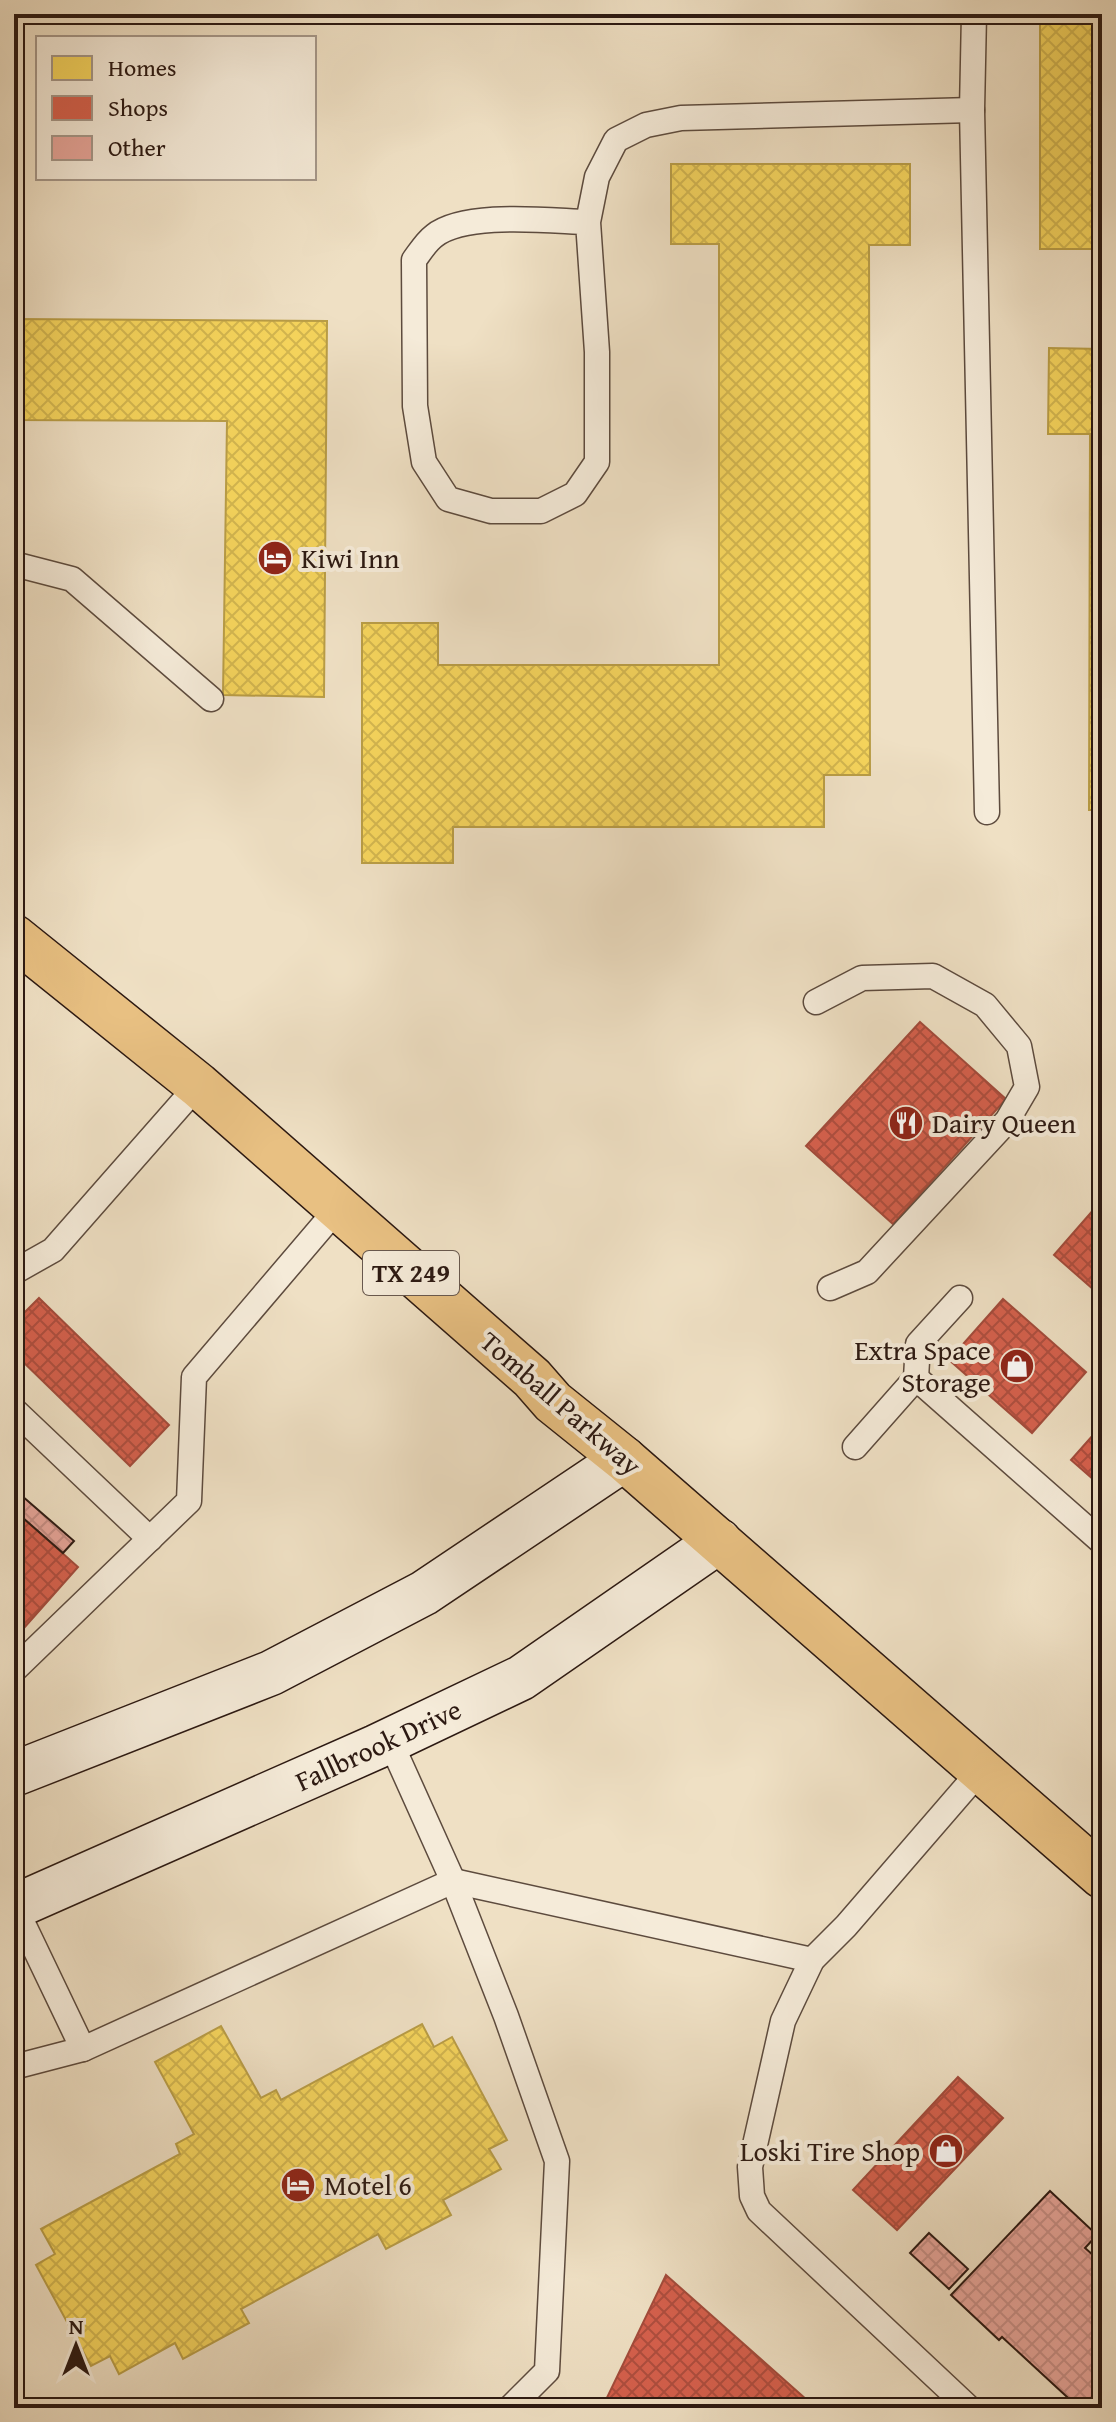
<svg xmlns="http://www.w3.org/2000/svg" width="1116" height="2422" font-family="'Gentium Book Plus',serif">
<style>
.homes{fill:url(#homes-cross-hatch);stroke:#b99d46;stroke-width:2}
.shops{fill:url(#shops-cross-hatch);stroke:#a34b3b;stroke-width:2}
.building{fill:url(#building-cross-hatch);stroke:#2c1912;stroke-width:2}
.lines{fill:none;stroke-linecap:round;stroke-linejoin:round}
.service-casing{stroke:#5d4b3e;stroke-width:27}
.secondary-casing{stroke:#2c1912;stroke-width:47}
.primary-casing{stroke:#2c1912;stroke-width:47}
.service{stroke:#f5ebd9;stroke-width:24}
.secondary{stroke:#f5ebd9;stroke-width:44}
.primary{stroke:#e8c082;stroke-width:44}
.labels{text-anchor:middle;stroke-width:8;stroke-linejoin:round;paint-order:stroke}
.shield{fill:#f5ebd9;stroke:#68584e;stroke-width:2}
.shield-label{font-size:26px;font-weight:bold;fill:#2c1912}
.poi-label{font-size:28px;fill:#2c1912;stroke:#f5ebd9;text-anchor:start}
.street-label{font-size:28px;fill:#2c1912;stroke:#f5ebd9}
</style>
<defs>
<pattern id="homes-cross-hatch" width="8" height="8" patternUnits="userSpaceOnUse" patternTransform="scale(2)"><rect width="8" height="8" fill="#f6d55c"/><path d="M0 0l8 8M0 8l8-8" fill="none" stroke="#d3b64f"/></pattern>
<pattern id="shops-cross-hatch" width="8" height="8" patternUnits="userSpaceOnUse" patternTransform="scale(2)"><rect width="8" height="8" fill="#d6604d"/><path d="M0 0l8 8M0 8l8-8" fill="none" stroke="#ae4e3f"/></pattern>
<pattern id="building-cross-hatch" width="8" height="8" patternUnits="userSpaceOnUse" patternTransform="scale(2)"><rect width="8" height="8" fill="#e7a59a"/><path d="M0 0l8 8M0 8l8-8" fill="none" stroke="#c68d84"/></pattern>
</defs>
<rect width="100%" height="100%" fill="#efe0c4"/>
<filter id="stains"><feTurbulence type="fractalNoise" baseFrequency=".0025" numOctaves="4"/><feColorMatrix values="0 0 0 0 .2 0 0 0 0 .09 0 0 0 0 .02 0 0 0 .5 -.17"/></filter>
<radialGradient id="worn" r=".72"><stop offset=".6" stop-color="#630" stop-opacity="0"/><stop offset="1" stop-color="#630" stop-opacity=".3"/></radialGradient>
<g class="homes">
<rect x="1040" y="14" width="62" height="235"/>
<polygon points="671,164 910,164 910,245 869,245 870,775 824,775 824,827 453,827 453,863 362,863 362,623 438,623 438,665 719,665 719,244 671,244"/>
<polygon points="14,319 327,321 324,697 223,695 227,421 14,420"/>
<polygon points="1049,348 1102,349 1102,810 1089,810 1090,434 1048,434"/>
<polygon points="422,2024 434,2047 452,2037 507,2140 489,2149 501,2169 443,2200 451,2215 386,2249 378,2234 241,2309 249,2323 183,2359 175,2343 119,2374 110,2356 91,2366 36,2265 55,2254 41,2229 180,2154 176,2144 194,2134 155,2062 221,2026 261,2098 276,2090 281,2100"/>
</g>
<g class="shops">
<polygon points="920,1022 1006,1099 893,1224 806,1146"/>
<polygon points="1102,1200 1102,1297 1054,1255"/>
<polygon points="39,1298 169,1425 130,1466 14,1353 14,1323"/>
<polygon points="1003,1299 1086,1372 1032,1433 949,1360"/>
<polygon points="1102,1425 1102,1487 1071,1460"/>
<polygon points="14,1510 78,1567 16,1637 14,1636"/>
<polygon points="958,2077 1003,2118 897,2230 853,2190"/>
<polygon points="666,2275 816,2408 602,2408"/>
</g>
<g class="building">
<polygon points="14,1489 74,1541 63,1553 14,1510"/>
<polygon points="1050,2191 1097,2235 1085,2248 1102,2263 1102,2408 1079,2408 1002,2337 999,2340 951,2295"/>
<polygon points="929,2233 968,2269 949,2289 910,2253"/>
</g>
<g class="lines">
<g class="service-casing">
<g id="service">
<polyline points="974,14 972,110 987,812"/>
<path d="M588,222C550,221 465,211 434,236C426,242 420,252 414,260L415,406L424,462L448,499L491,511H541L575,494L597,462V352L588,222L597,177L616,140L646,125L681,118L972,110"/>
<polyline points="14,564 72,579 211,699"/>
<polyline points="816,1002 862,978 933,976 985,1005 1019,1046 1027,1087 1007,1121 867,1272 830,1288"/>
<polyline points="14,1272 53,1250 198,1085"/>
<polyline points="916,1378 1102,1542"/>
<polyline points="14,1410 150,1539"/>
<polyline points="855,1447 916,1378 918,1344 960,1298"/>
<polyline points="14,1670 189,1501 194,1377 338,1208"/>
<polyline points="453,1881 506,2016 557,2161 547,2371 510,2408"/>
<polyline points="453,1881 812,1960"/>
<polyline points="15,1907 83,2049 453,1881 390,1741"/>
<polyline points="14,2067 83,2049"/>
<polyline points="969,2408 759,2211 752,2196 750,2167 783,2021 812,1960 846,1926 980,1771"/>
</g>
</g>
<g class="secondary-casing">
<g id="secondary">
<polyline points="14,1774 271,1673 424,1593 624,1459"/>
<polyline points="14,1907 376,1747 521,1678 719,1541"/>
</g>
</g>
<g class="primary-casing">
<polyline id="primary" points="14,937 198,1085 532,1378 553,1402 624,1459 1102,1876"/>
</g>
<use href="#service" class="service"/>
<use href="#secondary" class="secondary"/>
<use href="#primary" class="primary"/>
</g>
<defs>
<g id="hotel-disc" transform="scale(1.8)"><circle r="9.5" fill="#8f2418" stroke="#f5ebd9"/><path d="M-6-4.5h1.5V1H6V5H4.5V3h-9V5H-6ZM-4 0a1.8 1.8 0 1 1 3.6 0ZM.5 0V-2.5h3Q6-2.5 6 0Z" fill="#fff"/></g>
<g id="restaurant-disc" transform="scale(1.8)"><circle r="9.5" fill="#8f2418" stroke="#f5ebd9"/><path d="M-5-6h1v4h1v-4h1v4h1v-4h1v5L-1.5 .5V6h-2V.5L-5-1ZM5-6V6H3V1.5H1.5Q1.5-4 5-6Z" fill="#fff"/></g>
<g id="shop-disc" transform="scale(1.8)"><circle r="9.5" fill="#8f2418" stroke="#f5ebd9"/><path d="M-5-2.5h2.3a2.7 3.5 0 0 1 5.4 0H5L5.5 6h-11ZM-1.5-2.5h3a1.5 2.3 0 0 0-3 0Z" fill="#fff"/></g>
</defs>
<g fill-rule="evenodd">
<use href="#hotel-disc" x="275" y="558"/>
<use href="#restaurant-disc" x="906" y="1123"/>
<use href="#shop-disc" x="1017" y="1366"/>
<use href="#shop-disc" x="946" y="2151"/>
<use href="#hotel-disc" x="298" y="2185"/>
</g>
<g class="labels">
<rect class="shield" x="363" y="1251" width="96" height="44" rx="6"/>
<g class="shield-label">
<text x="411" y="1282">TX 249</text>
</g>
<g class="poi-label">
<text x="301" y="568">Kiwi Inn</text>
<text x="932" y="1133">Dairy Queen</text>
<text x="991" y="1360" text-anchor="end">Extra Space<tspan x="991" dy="32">Storage</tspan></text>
<text x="920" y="2161" text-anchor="end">Loski Tire Shop</text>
<text x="324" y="2195">Motel 6</text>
</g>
<g class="street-label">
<text transform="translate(561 1403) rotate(41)" y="10">Tomball Parkway</text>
<text transform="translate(378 1745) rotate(-25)" y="10">Fallbrook Drive</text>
</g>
</g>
<rect width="1116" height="2422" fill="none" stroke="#efe0c4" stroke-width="48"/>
<rect x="16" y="16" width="1084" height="2390" fill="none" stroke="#2c1912" stroke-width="4"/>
<rect x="24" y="24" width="1068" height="2374" fill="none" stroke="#2c1912" stroke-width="2"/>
<rect x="36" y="36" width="280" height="144" fill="#f5ebd9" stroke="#a59789" stroke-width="2"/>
<rect x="52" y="56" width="40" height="24" fill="#f6d55c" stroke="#a59789" stroke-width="2"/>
<text x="108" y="76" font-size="24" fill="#2c1912">Homes</text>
<rect x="52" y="96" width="40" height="24" fill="#d6604d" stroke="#a59789" stroke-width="2"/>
<text x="108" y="116" font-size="24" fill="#2c1912">Shops</text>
<rect x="52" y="136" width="40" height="24" fill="#e7a59a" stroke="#a59789" stroke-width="2"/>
<text x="108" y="156" font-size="24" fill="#2c1912">Other</text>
<g transform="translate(76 2346)" stroke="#f5ebd9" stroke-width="6" paint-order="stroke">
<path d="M0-6L14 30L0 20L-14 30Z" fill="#2c1912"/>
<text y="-12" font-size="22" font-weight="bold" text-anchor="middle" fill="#2c1912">N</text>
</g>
<rect width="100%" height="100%" filter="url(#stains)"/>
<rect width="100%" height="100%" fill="url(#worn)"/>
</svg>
